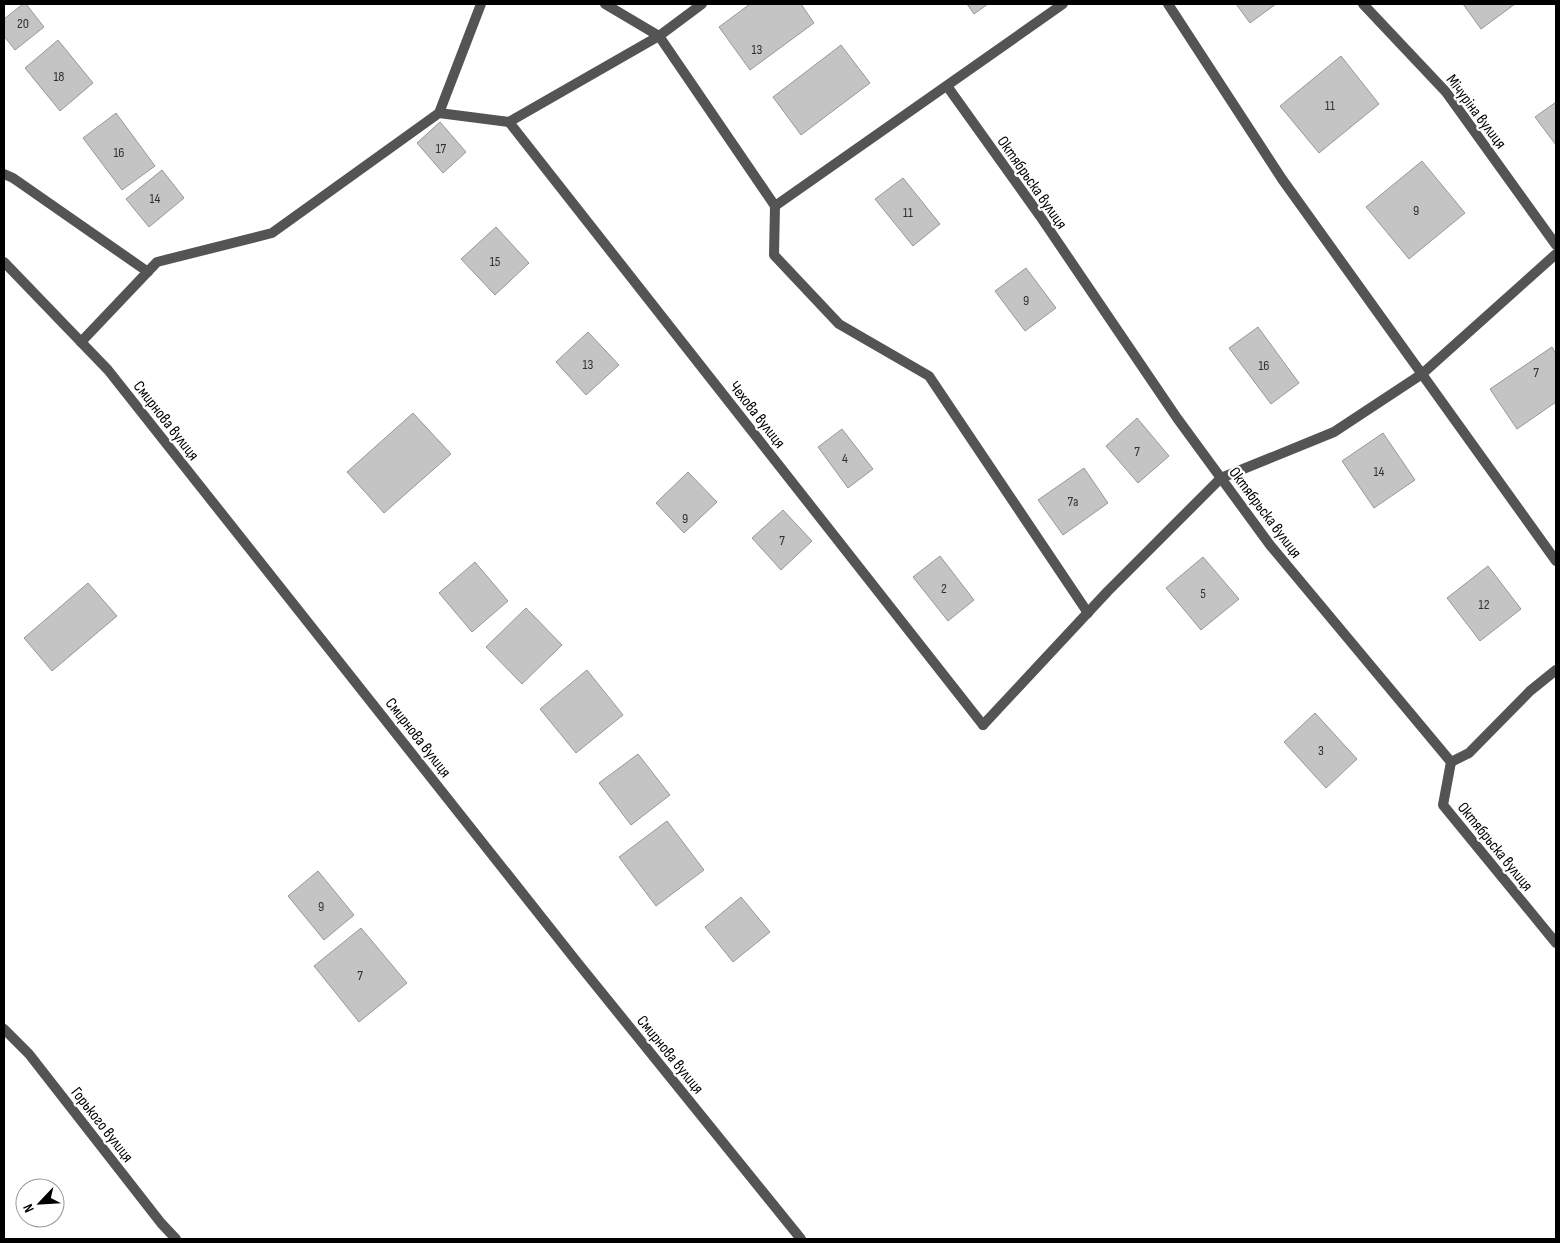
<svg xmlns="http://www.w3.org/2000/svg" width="1560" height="1243" font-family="'Sofia Sans Condensed',sans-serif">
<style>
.building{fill:#c4c4c4;stroke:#989898}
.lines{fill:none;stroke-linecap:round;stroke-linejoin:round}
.lane{stroke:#545454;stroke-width:10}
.street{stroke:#545454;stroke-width:10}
.labels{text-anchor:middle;stroke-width:4.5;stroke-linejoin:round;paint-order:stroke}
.number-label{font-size:14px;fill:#313131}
.street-label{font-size:16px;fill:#000;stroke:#fff}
</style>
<rect width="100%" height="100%" fill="#fff"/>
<g class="building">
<polygon points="23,4 26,4 44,27 15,50 4,36 4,19"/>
<polygon points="750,4 801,4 814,23 750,70 719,27"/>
<polygon points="967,4 988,4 974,14"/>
<polygon points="1236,4 1276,4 1250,23"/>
<polygon points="1463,4 1515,4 1481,29"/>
<polygon points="58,40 93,83 60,111 25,68"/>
<polygon points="841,45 870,83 801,135 773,97"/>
<polygon points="1341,56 1379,104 1319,153 1280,106"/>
<polygon points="1556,102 1556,145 1535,117"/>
<polygon points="116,113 155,166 122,190 83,138"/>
<polygon points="440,122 466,152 443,173 417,143"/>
<polygon points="1422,161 1465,213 1409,259 1366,207"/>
<polygon points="162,170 184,198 149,227 126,199"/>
<polygon points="903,178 940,224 913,246 875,199"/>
<polygon points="496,227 529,263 495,295 461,259"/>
<polygon points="1026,268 1056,308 1025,331 995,291"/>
<polygon points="1258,327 1299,383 1271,404 1229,348"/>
<polygon points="588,332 619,365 586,395 556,362"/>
<polygon points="1552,347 1556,354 1556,402 1517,429 1490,389"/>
<polygon points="413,413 451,454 384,513 347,472"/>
<polygon points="1137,418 1169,456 1138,483 1106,446"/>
<polygon points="842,429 873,469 848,488 818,447"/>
<polygon points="1383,433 1415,480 1374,508 1342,461"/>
<polygon points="1084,468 1108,503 1063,535 1038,500"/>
<polygon points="688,472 717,502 684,533 656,503"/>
<polygon points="783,510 812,541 781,570 752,538"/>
<polygon points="940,556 974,600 948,621 913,577"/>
<polygon points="1203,557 1239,599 1201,630 1166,588"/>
<polygon points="475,562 508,601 472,632 439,593"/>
<polygon points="1488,566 1521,609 1480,641 1447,598"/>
<polygon points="88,583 117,616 52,671 24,638"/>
<polygon points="526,608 562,645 522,684 486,647"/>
<polygon points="587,670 623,715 576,753 540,709"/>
<polygon points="1315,713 1357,759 1326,788 1284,742"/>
<polygon points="638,754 670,795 631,825 599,783"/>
<polygon points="667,821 704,870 656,906 619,857"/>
<polygon points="318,871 354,915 324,940 288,896"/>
<polygon points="741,897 770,932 733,962 705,927"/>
<polygon points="361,928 407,983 359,1022 314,966"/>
</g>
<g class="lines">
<g class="lane">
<polyline points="605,4 659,36 775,206 1063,4"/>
<polyline points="1168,4 1282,179 1556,561"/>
<polyline points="1363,4 1446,92 1556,245"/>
<polyline points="983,725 1108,591 1221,478 1334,432 1422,374 1556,254"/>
<polyline points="1451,762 1469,753 1530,691 1556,670"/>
</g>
<g class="street">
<polyline points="947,86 1040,216 1177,418 1270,545 1451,762 1443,805 1556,943"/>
<polyline points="439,113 481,4"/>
<polyline points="509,122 983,725"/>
<polyline points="4,174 13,178 148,272"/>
<polyline points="775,206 774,255 839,324 929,376 1088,613"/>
<polyline points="4,262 108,370 577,962 801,1239"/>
<polyline points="81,342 157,262 272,233 439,113 509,122 659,36 702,4"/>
<polyline points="4,1029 29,1054 161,1223 176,1239"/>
</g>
</g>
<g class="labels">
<g class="number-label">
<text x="23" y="28">20</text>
<text x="757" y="54">13</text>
<text x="59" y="81">18</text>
<text x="1330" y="110">11</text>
<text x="441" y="153">17</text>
<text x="119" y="157">16</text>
<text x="155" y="203">14</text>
<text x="1416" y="215">9</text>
<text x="908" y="217">11</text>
<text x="495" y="266">15</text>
<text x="1026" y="305">9</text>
<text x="588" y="369">13</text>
<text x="1264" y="370">16</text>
<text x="1536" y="377">7</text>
<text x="1137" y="456">7</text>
<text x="845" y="463">4</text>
<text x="1379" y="476">14</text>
<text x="1073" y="506">7а</text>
<text x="685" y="523">9</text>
<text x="782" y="545">7</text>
<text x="944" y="593">2</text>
<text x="1203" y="598">5</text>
<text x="1484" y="609">12</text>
<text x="1321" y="755">3</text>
<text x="321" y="911">9</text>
<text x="360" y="980">7</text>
</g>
<g class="street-label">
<text transform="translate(1477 111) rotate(53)" y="6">Мічуріна вулиця</text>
<text transform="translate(1033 182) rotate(55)" y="6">Октябрьска вулиця</text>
<text transform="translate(758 414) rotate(52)" y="6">Чехова вулиця</text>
<text transform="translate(167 420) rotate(52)" y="6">Смирнова вулиця</text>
<text transform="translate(1266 512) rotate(53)" y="6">Октябрьска вулиця</text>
<text transform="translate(419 737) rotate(52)" y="6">Смирнова вулиця</text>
<text transform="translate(1496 846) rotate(51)" y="6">Октябрьска вулиця</text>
<text transform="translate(671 1054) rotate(51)" y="6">Смирнова вулиця</text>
<text transform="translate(103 1124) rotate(52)" y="6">Горького вулиця</text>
</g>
</g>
<rect width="1560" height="1243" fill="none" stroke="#000000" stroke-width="10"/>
<g transform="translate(40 1203) rotate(245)"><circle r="24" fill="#ffffff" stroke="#999999"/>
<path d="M0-4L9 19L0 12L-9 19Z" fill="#000000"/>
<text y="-8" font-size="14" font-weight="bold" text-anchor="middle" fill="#000000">N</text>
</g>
</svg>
